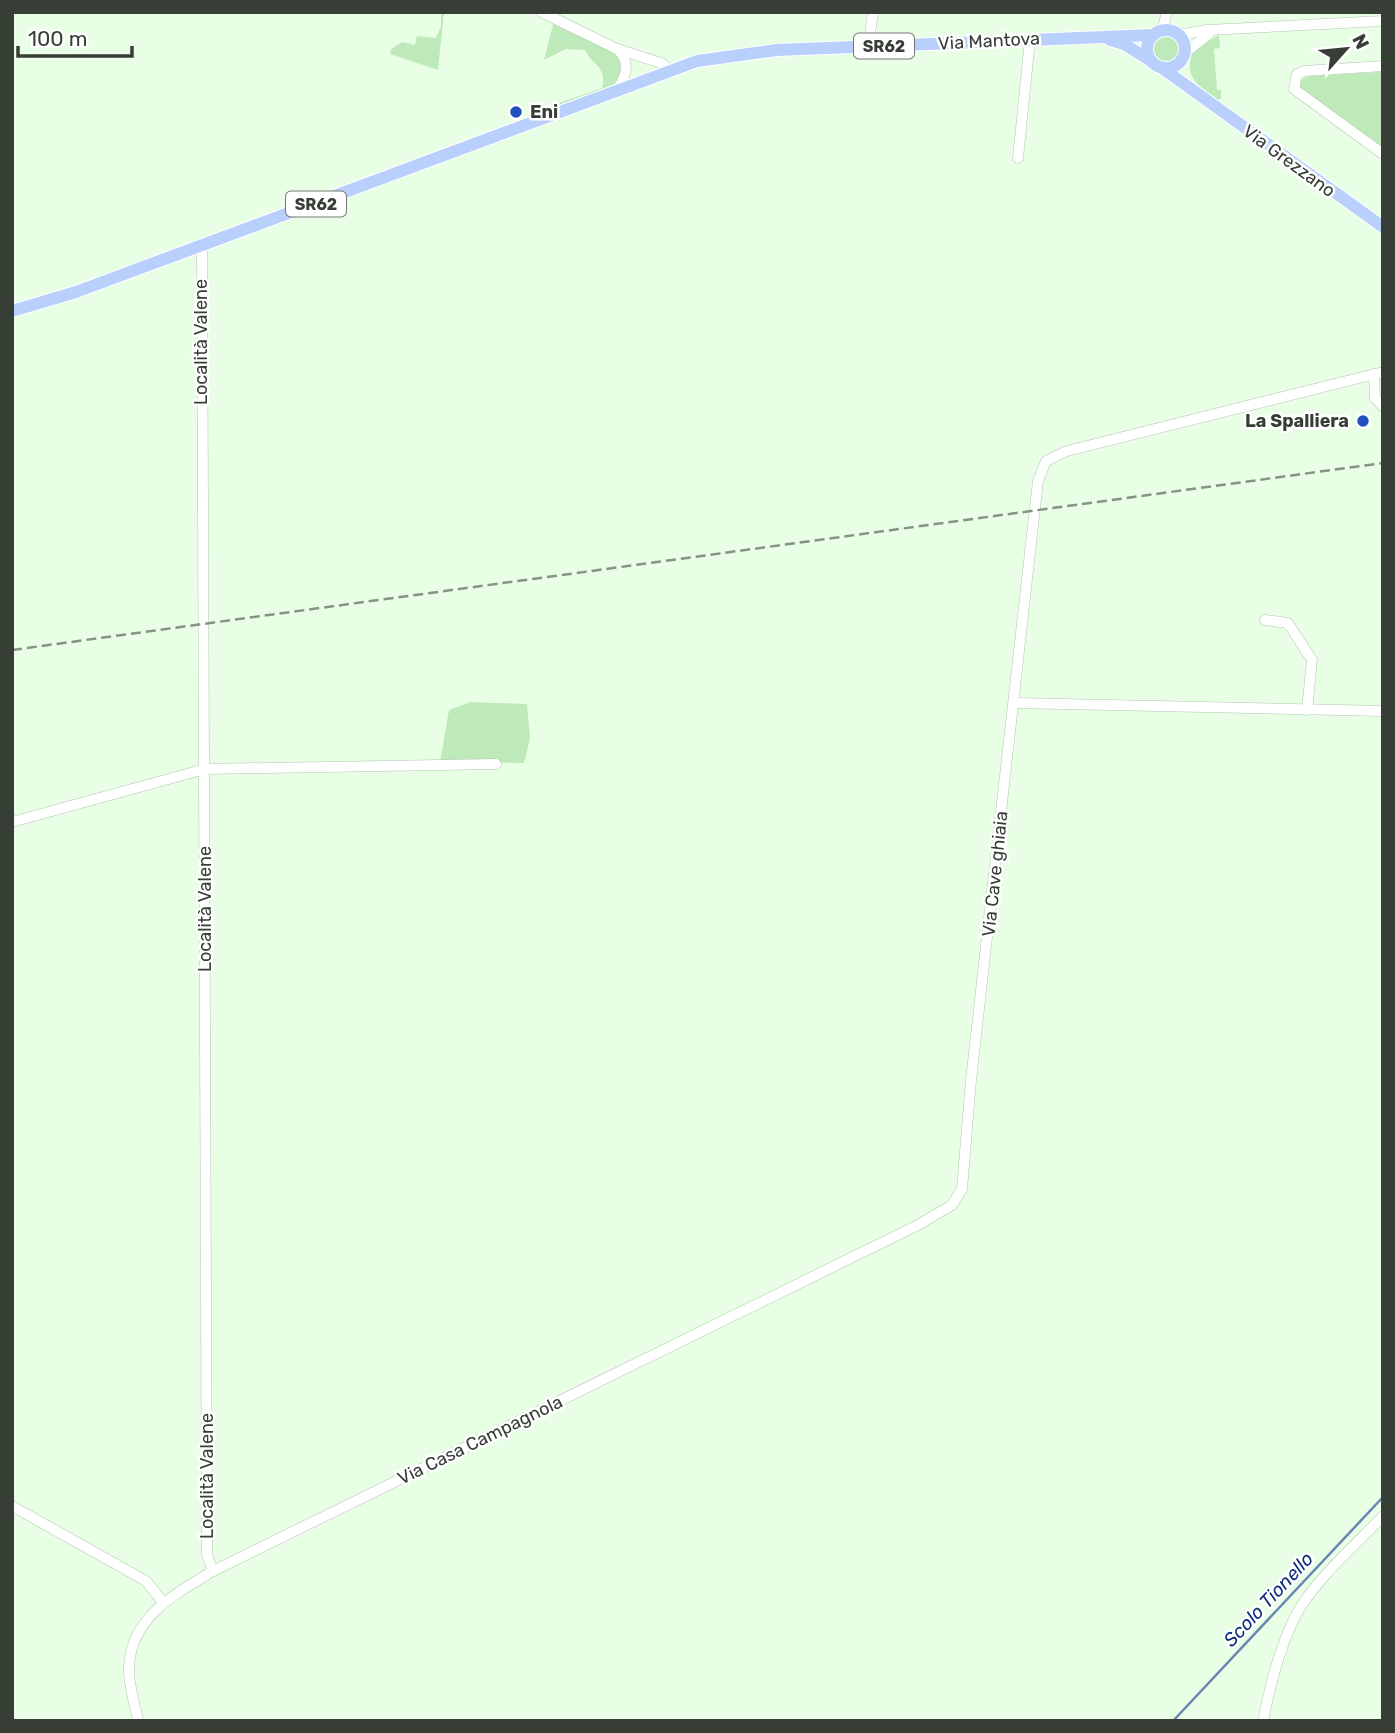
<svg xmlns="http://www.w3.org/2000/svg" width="1395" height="1733" font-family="Rubik,sans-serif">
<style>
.green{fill:#bee9b9}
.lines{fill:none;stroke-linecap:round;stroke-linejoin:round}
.stream{stroke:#6b86b4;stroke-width:2.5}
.minor-casing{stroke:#b2c7b0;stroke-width:11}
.major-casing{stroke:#fff;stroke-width:14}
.minor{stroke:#fff;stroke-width:10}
.major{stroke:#b9d0fd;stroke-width:12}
.rail{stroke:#869484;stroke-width:2.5;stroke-dasharray:10 5;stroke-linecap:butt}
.poi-dot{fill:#2051be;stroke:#fff;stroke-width:2.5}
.labels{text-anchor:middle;stroke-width:5;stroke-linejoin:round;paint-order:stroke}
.shield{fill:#fff;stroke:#727872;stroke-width:2}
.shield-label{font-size:16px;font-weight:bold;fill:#363e35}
.street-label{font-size:18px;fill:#363e35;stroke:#fff}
.poi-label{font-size:18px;font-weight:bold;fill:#363e35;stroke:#fff;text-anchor:start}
.water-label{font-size:19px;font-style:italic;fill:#0d2f7d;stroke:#fff}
</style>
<rect width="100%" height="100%" fill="#e8fee5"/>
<g class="green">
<polygon points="441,12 444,12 438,70 390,54 391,49 402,42 415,45 417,36 436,38 441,26"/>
<path d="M554,21L615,50L623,67L616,85L551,111L550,108L556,104L602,88C608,66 591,65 585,50L566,49L544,60Z"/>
<path d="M1219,35L1220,48L1214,49L1217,90H1221V98L1218,100C1197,86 1182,75 1194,49Z"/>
<circle cx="1166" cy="50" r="14"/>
<polygon points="1381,72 1383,147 1299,87 1299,81 1309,76"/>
<polygon points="470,702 527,704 530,738 524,763 440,762 449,710"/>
</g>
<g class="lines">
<polyline class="stream" points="1173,1721 1383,1497"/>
<g class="minor-casing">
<g id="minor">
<polyline points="541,12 617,49 661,63 669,69"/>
<polyline points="1156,33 1163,27 1167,12"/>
<polyline points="1179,35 1207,30 1383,21"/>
<polyline points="868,47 873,12"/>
<polyline points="1186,52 1209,34"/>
<polyline points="1383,66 1304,71 1297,74 1294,89 1383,154"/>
<path d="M616,90C627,77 631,61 617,49"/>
<polyline points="1018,158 1030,39"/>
<polyline points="202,246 207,1555 213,1571"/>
<polyline points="1374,374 1375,398 1383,407"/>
<polyline points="1265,620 1288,623 1312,660 1307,710"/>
<polyline points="1014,703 1383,711"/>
<polyline points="12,822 205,769 496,764"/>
<polyline points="12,1506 146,1581 163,1602"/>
<path d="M138,1721C135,1704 128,1684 129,1667C131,1617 175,1594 213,1571L918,1225L952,1205L962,1189L971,1080L1038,481L1046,461L1067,451L1383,372"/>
<path d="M1263,1721C1270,1685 1280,1645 1297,1613C1316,1579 1356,1545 1383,1516"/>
</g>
</g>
<g class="major-casing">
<g id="major">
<circle cx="1166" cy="49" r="19"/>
<polyline points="1110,40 1124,44 1151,61"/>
<polyline points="1162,68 1383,227"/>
<polyline points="12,311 76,292 697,61 777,50 1154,35"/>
</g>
</g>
<use href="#minor" class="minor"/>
<use href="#major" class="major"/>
<polyline class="rail" points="12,650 1383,463"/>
</g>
<g class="poi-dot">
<circle cx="516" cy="112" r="7"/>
<circle cx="1363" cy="421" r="7"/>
</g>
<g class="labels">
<g class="shield">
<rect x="854" y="33.5" width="60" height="25" rx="5"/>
<rect x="286" y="191.5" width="60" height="25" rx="5"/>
</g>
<g class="shield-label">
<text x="884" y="52">SR62</text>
<text x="316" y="210">SR62</text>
</g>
<g class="street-label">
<text transform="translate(989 41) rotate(-3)" y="6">Via Mantova</text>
<text transform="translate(1289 161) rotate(36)" y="6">Via Grezzano</text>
<text transform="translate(201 342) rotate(-90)" y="6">Località Valene</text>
<text transform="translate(995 874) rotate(-84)" y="6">Via Cave ghiaia</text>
<text transform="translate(205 909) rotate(-90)" y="6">Località Valene</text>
<text transform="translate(480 1440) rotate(-26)" y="6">Via Casa Campagnola</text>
<text transform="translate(207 1476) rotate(-90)" y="6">Località Valene</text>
</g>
<g class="poi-label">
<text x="530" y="118">Eni</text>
<text x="1349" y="427" text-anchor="end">La Spalliera</text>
</g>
<g class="water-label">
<text transform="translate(1268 1599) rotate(-47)" y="7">Scolo Tionello</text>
</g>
</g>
<rect width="1395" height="1733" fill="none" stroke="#363e35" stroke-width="28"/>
<g transform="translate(1346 49) rotate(63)" stroke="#ffffff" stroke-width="5" paint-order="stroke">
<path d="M0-5L12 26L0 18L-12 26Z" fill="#363e35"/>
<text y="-10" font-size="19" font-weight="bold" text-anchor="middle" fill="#363e35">N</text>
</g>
<path d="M18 46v10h114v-10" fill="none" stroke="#363e35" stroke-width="3.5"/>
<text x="28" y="46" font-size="21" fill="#363e35" stroke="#ffffff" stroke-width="5" paint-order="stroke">100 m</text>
</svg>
